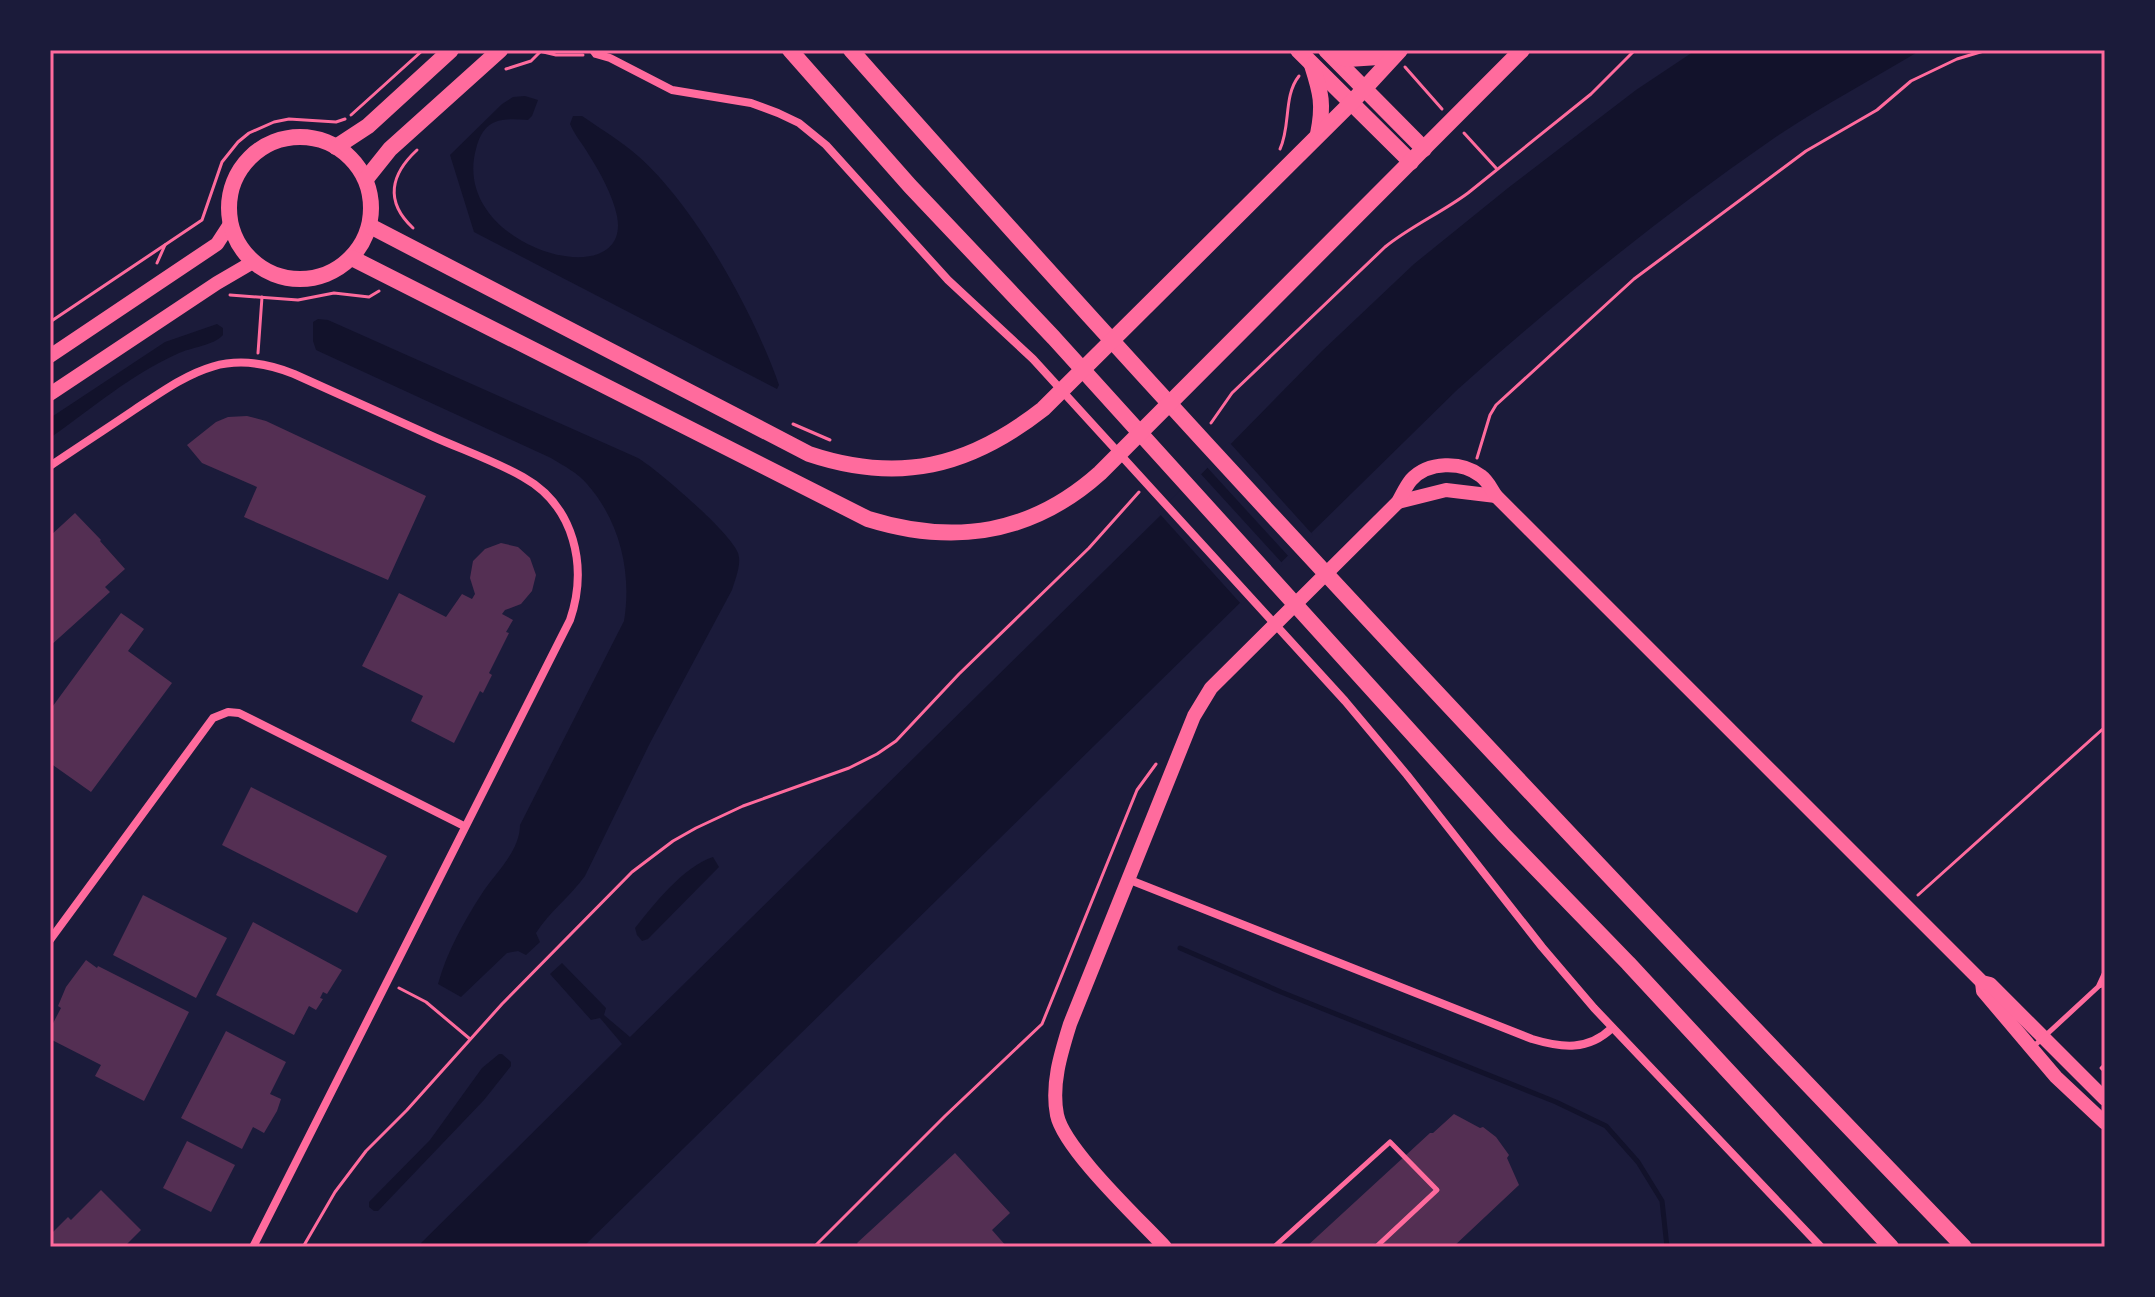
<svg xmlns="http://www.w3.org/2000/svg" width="2155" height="1297" font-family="'Noto Sans',sans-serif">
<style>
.water{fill:#12122b}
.pier{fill:#1b1b3a}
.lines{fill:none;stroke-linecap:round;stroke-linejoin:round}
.stream{stroke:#12122b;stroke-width:5}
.building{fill:#542f53}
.path{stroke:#ff6b9d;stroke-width:3}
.service{stroke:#ff6b9d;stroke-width:5}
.minor{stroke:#ff6b9d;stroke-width:8}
.tertiary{stroke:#ff6b9d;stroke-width:14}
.primary{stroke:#ff6b9d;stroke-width:16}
.neatline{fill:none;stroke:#ff6b9d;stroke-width:3}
</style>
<rect width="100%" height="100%" fill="#1b1b3a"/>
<g class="water">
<path d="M1696,50H1921C1871,80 1818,108 1770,141C1660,217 1557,301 1457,390L583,1247H417L622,1044L600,1018L591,1020L550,974L562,963L606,1008L604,1015L630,1037L1166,510L1322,351L1414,264L1508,188L1636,90Z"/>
<path d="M525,96L538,100L532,116L528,120C501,118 484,118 476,149C449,248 633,298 617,216C613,196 600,172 589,155C583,144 575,136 570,124L573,116H582C601,129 621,141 638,156C695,206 754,313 779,385L777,389L474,232L450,155L502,104L513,97Z"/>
<path d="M318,319L328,320L638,458C658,470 731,533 738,553C742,564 735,580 732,590L650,743L585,876C570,897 549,912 536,933L540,942L526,955L518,951L507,953L461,997L438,984C446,954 464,921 481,895C494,874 520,852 520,825L624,621C632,573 620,521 587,484C578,473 564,466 551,458L316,350L313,341V322Z"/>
<path d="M217,324L223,328V335C213,346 191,347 177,354C132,374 91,409 50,438V418L165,342Z"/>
<path d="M713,857L719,867L648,939L642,941L637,935L635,928C653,905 684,866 713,857Z"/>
<polygon points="499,1054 502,1054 511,1062 511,1066 484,1100 378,1211 374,1211 369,1207 369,1202 430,1140 482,1068"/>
</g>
<g class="pier">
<polygon points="1229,442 1313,535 1290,558 1205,465"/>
<polygon points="1199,472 1283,564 1242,605 1158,512"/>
</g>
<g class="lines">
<polyline class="stream" points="1180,948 1281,992 1556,1102 1606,1126 1638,1162 1662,1201 1667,1247"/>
</g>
<g class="building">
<polygon points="247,416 266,421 426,496 388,580 244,517 257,487 202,463 187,445 216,422 228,417"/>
<polygon points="75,513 101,540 100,541 125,569 105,587 110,592 50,646 50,536"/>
<polygon points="501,543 518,547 530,558 536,575 532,591 521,604 505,610 502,614 513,620 506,632 509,633 489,673 492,675 483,693 480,691 454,743 411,721 423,696 362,666 399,593 446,617 462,594 472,599 475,594 470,578 473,561 485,549"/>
<polygon points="121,613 144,629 128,651 172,683 91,792 50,763 50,710"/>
<polygon points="251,787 387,856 357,913 222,845"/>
<polygon points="143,895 227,938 196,998 113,955"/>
<polygon points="253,922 342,970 327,994 323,992 320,998 323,999 316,1010 309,1006 294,1035 216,995"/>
<polygon points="86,960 97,968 98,966 189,1012 144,1101 95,1076 101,1065 50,1039 50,1029 61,1008 58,1006 66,987"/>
<polygon points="226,1031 286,1062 270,1094 281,1099 277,1111 264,1133 253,1127 242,1149 181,1118"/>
<polygon points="1454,1114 1480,1128 1483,1127 1496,1137 1509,1155 1507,1158 1519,1185 1453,1247 1306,1247 1430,1133 1433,1133"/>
<polygon points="187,1141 235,1165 211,1212 163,1188"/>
<polygon points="955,1153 1010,1213 992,1230 1007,1247 860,1247 857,1243"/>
<polygon points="101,1190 141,1230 124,1247 50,1247 50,1235 68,1217 71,1220"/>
</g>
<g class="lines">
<g class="path">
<polyline points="535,50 556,55 583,55"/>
<polyline points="1405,67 1442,109"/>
<polyline points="506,69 531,61 540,52"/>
<polyline points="351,115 423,50"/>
<polyline points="1464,133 1496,168"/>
<path d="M1280,149C1291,126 1283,96 1299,76"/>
<path d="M413,228C384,201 391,174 417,150"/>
<polyline points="157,263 165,245"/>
<polyline points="230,295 298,300 334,293 369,297 379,291"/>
<polyline points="50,322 202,220 222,162 238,142 249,133 274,122 289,119 336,122 345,119"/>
<polyline points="258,353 262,297"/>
<path d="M1211,423L1232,393L1385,247C1411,226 1441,213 1468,193L1591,94L1635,50"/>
<polyline points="793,424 830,440"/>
<polyline points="1477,458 1490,415 1496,405 1634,279 1806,151 1877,110 1911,81 1957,59 1987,50"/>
<polyline points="1918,895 2105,727"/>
<polyline points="399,988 426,1002 470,1039"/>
<polyline points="2105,1064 2101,1068 2105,1072"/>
<polyline points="303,1247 335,1192 366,1151 407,1110 502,1004 632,872 673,841 696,828 743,806 849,768 877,754 896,741 959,674 1089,548 1139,492"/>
<polyline points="814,1247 945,1116 1042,1024 1137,790 1156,764"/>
</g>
<g class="service">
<polyline points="2099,985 2105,972"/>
<polyline points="2032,1048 2099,986 2105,984"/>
<polyline points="1274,1247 1390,1142 1437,1190 1376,1247"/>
</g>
<g class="minor">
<polyline points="593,50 596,54 610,58 672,90 751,103 778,113 799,123 826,145 948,280 1033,359 1345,701 1407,775 1542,947 1594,1008 1821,1247"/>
<path d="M50,466C78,447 106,429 134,410C190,373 225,346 294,374C341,395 387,416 434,437C463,450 495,461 523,477C575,506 588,567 570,620L253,1247"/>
<path d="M1130,880L1532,1039C1562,1048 1588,1051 1612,1028"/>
<polyline points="50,940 213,718 228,712 239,713 464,826"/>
</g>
<g class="tertiary">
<polyline points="50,356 217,244 230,224"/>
<polyline points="50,394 217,283 253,262"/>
<polyline points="1398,502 1446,490 1496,496"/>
<polyline points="1982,982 1983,991 2056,1077 2105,1123"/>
<path d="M1165,1247C1139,1219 1064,1149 1057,1115C1051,1084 1061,1053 1070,1024L1194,716L1211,688L1398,502C1402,495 1406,486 1411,480C1428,461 1462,461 1481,476C1488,481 1491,489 1496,496L1982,982L1990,984L2105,1099"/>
</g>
<g class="primary">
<polyline points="790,50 910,186 1054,338 1504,835 1628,963 1891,1247"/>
<path d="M851,50C1212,458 1586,855 1964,1247"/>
<polyline points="1298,50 1411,162"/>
<polyline points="1326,50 1424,149"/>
<polyline points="1332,55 1348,59 1394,56"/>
<path d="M1312,65C1321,93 1324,105 1318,134"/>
<circle cx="300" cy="208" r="71"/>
<polyline points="336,147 368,126 451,50"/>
<polyline points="366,179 390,149 500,50"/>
<path d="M370,226L809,454C899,484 969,467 1043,409L1352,102L1400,50"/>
<path d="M352,258L868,519C955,546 1032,534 1100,473L1522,50"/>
</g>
</g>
<rect width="2155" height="1297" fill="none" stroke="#1b1b3a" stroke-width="104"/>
<rect x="52" y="52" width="2051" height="1193" class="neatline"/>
</svg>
